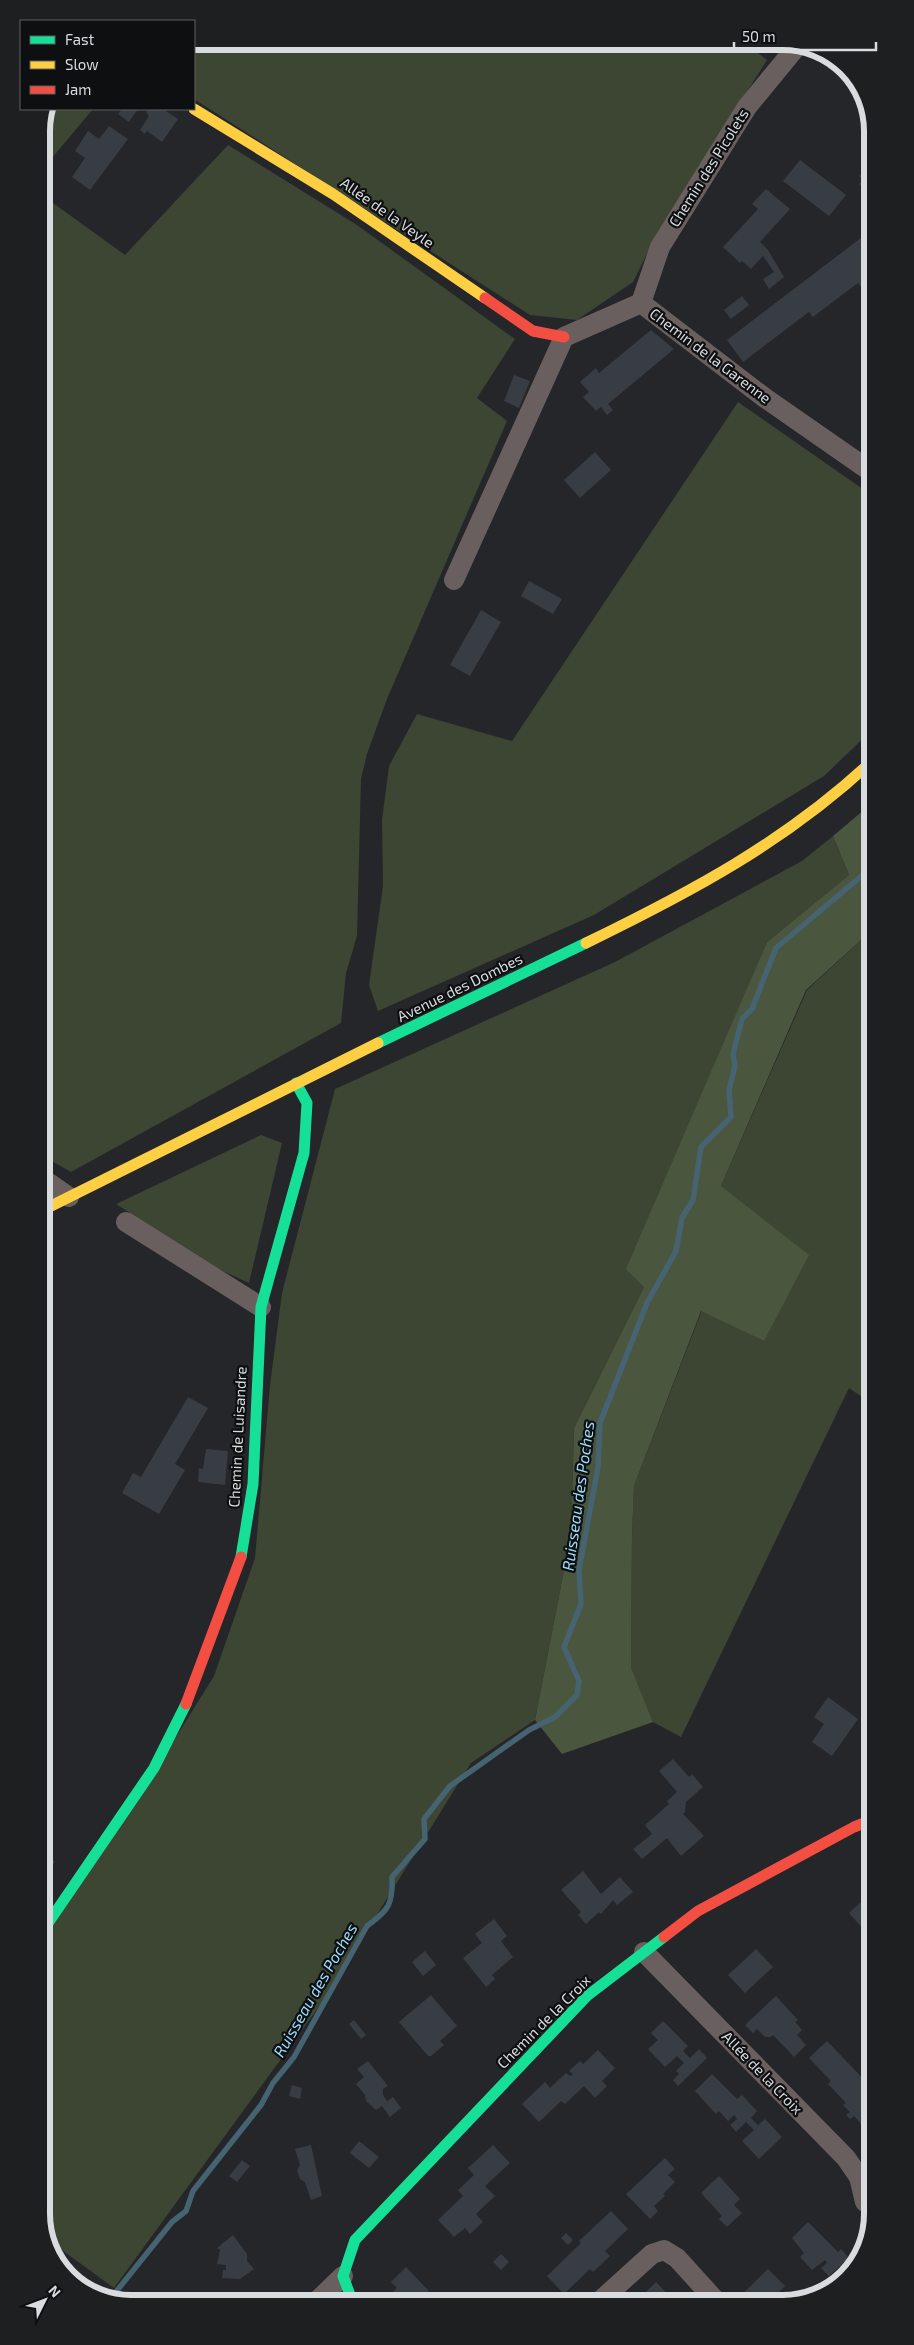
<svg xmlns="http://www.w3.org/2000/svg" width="914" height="2345" font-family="'Exo 2',sans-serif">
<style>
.green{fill:#3c4633}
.forest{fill:#4b563f}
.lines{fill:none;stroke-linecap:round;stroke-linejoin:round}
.stream{stroke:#456371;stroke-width:5.5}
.building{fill:#383d43}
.street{stroke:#6a5f5f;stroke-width:20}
.fast{stroke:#16e098;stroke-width:11}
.slow{stroke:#ffcf43;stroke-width:11}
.jam{stroke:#f24e42;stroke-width:11}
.labels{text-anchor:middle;stroke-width:4.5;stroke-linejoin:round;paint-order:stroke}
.street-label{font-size:15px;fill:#d9dcde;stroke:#0d0f11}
.water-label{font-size:16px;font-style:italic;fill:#9edcfa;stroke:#0d0f11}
.rim{fill:none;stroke:#d9dcde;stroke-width:6}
</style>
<rect width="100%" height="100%" fill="#242629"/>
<g class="green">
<polygon points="194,41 742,41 767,60 656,236 633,282 577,320 530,315 194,99"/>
<polygon points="49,109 93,109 41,171 41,126"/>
<polygon points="228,145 357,225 515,339 477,398 507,421 387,699 367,754 361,779 357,936 346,973 341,1023 71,1172 43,1156 42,195 125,255"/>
<polygon points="738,402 870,494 871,731 824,776 594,915 378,1011 369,985 383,886 382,820 389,766 417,714 512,741"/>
<polygon points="833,836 849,875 767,942 703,1094 644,1287 574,1428 571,1534 535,1720 471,1763 324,2000 114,2288 44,2237 44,1933 158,1766 214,1676 255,1558 270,1385 282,1293 335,1089 615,962 802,861"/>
<polygon points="871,931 872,1404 849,1388 681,1737 653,1722 631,1667 632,1536 634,1486 702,1310 764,1341 721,1186 807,990"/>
<polygon points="261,1135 282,1143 249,1283 214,1267 116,1204"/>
</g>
<polygon class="forest" points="871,804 871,931 806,990 721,1186 809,1255 764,1341 701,1311 634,1486 632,1536 631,1667 653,1722 562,1754 535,1720 571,1534 574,1428 644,1287 626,1269 767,942 849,875 833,836"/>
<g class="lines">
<path class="stream" d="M111,2298L172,2222L186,2211L193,2191L261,2105L273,2083L294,2057L367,1926C389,1910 393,1904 392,1877L425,1839L424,1819L450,1786L529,1730L555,1717L577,1695L579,1681L564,1647L581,1604L579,1570L598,1467L600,1423L647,1303L676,1251L682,1218L693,1200L701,1147L731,1117L729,1090L735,1066L733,1054L742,1019L752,1009L776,948L871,868"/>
</g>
<g class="building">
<polygon points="122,109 138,109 129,122 118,114"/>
<polygon points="148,109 163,109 178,119 162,142 147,131 145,134 140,130 149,116 146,112"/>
<polygon points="109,126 128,139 90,190 72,177 85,158 75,151 88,131 99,139"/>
<polygon points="800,160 846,195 829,216 783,181"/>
<polygon points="870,166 870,182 863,188 859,184 863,180 859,176"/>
<polygon points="766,189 790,209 760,242 768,250 784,277 769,289 763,279 774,272 763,256 751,269 742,261 740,263 723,247 758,209 752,204"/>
<polygon points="870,231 870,274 868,276 870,298 858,283 813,317 809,312 743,362 727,340"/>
<polygon points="742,296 749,305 731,319 724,310"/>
<polygon points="651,330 674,349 608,404 613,410 607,415 601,407 596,411 583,397 589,392 580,382 596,368 599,373"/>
<polygon points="514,375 530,381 519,408 504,401"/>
<polygon points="595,452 611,470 580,498 564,480"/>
<polygon points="529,581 562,599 553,614 521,596"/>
<polygon points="481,610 501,622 470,676 450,665"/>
<polygon points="188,1397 208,1408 175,1464 185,1470 159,1514 122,1493 133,1473 141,1477"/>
<polygon points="206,1449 228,1451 225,1485 198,1482 199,1468 203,1469"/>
<polygon points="828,1697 858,1719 832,1756 812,1742 824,1724 814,1717"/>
<polygon points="673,1759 689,1777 692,1774 703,1787 686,1802 685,1812 683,1814 704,1836 681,1856 667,1838 642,1859 633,1849 652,1834 645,1825 669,1804 667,1801 677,1792 659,1771"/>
<polygon points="44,1853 55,1862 44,1875"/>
<polygon points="583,1871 601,1894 620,1877 633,1892 617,1905 613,1900 601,1914 599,1912 586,1924 578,1915 581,1912 561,1890"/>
<polygon points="872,1892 872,1935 870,1937 849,1913"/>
<polygon points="494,1919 507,1936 501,1941 513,1957 492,1975 495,1979 486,1987 463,1958 482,1943 475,1934"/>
<polygon points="756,1949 773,1967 745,1993 728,1975"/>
<polygon points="425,1951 436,1965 423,1976 412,1962"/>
<polygon points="431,1995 457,2026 440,2041 444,2045 431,2056 428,2056 399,2022"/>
<polygon points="776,1996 798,2020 795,2022 802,2030 797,2035 806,2045 794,2057 773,2035 771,2037 765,2037 757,2029 753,2033 745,2025"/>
<polygon points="354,2020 366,2035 361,2039 349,2024"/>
<polygon points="663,2021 688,2046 683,2051 690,2058 699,2049 707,2058 678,2086 673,2080 679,2074 676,2071 684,2063 677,2056 665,2067 648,2049 658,2040 651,2033"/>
<polygon points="827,2041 873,2089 873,2121 865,2128 854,2116 850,2119 846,2115 850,2112 843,2105 846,2103 828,2084 831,2081 809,2058"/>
<polygon points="598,2050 615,2068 602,2081 607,2086 595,2098 584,2086 565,2104 561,2101 539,2122 522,2104 545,2082 550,2088 566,2073 570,2076 573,2074 569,2071 580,2061 583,2064"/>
<polygon points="368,2061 388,2086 383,2089 383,2095 387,2101 393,2097 401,2108 390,2117 382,2106 376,2110 366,2101 365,2095 356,2084 364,2077 357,2069"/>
<polygon points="712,2074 737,2099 742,2095 757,2111 751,2118 758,2125 765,2119 782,2137 759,2159 742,2141 754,2130 746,2122 736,2132 730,2125 737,2119 734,2115 728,2121 719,2111 716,2114 695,2091"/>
<polygon points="292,2085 302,2088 300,2099 289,2096"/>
<polygon points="359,2141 379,2157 369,2168 350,2153"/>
<polygon points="311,2145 322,2196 311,2200 305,2182 300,2179 297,2170 300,2165 295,2149"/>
<polygon points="493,2145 510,2163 485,2186 495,2196 476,2214 483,2222 470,2234 465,2228 454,2237 438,2220 463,2196 458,2190 474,2175 468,2168"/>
<polygon points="665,2158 675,2169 668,2175 675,2182 663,2194 665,2196 654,2206 658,2211 650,2219 626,2194"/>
<polygon points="242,2160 250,2166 237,2182 229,2176"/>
<polygon points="719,2176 740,2199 734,2205 742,2213 727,2227 719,2219 722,2216 701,2193"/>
<polygon points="611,2211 628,2229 605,2251 610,2256 593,2272 590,2269 564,2294 547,2276 581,2243 579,2241"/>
<polygon points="808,2222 838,2252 841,2249 849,2258 829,2276 821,2268 827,2263 825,2260 812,2270 800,2257 804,2253 792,2238"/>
<polygon points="566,2233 573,2240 568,2245 561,2238"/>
<polygon points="233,2235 247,2254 247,2261 254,2269 240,2279 222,2278 223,2270 226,2270 226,2265 217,2264 220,2250 217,2248"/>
<polygon points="501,2254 509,2262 501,2270 493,2262"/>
<polygon points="406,2267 429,2291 418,2302 389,2302 386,2299 397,2288 391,2282"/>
<polygon points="768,2269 785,2286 770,2301 744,2301 740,2296"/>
<polygon points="656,2282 674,2301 638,2300"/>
</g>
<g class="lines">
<g class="street">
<polyline points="641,303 660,247 747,107 798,45"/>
<polyline points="641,303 765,398 870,471"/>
<polyline points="454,580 564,337 641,303"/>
<polyline points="43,1179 69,1197"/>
<polyline points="126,1222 261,1307"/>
<polyline points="644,1952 846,2158 859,2177 865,2202"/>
<polyline points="600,2301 652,2254 664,2250 677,2258 716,2301"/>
<polyline points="315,2303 343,2276"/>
</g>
<g class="fast">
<polyline points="378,1043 586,943"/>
<polyline points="241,1557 253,1484 261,1307 304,1153 307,1103 296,1083"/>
<polyline points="44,1929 154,1768 186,1704"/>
<polyline points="353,2303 343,2276 355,2240 587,1996 664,1937"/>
</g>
<g class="slow">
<polyline points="194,109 333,194 485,298"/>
<path d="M586,943C691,892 785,842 871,762"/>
<polyline points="43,1210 378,1043"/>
</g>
<g class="jam">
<polyline points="485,298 533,331 564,337"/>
<polyline points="186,1704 241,1557"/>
<polyline points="664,1937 698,1911 854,1827 872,1820"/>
</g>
</g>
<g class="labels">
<g class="street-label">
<text transform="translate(709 168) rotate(-58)" y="5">Chemin des Picolets</text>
<text transform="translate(387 213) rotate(35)" y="5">Allée de la Veyle</text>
<text transform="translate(710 356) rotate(37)" y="5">Chemin de la Garenne</text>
<text transform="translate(460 988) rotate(-26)" y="5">Avenue des Dombes</text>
<text transform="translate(238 1437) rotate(-87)" y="5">Chemin de Luisandre</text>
<text transform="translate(544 2022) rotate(-45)" y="5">Chemin de la Croix</text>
<text transform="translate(762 2073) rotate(46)" y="5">Allée de la Croix</text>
</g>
<g class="water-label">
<text transform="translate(578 1496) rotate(-82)" y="6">Ruisseau des Poches</text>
<text transform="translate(315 1990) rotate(-60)" y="6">Ruisseau des Poches</text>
</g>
</g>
<path d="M0 0H914V2345H0ZM131 50H783A81 81 0 0 1 864 131V2214A81 81 0 0 1 783 2295H131A81 81 0 0 1 50 2214V131A81 81 0 0 1 131 50Z" fill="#1d1f21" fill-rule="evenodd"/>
<path class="rim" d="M131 50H783A81 81 0 0 1 864 131V2214A81 81 0 0 1 783 2295H131A81 81 0 0 1 50 2214V131A81 81 0 0 1 131 50Z"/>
<rect x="20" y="20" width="175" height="90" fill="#0d0f11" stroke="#5f6163"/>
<rect x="30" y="36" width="25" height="8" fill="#16e098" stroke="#5f6163"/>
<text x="65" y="45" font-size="15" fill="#d9dcde">Fast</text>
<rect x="30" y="61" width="25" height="8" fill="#ffcf43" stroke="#5f6163"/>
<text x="65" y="70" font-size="15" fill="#d9dcde">Slow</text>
<rect x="30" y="86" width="25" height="8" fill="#f24e42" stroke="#5f6163"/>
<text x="65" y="95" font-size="15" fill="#d9dcde">Jam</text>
<g transform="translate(45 2300) rotate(48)" stroke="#0d0f11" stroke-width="4" paint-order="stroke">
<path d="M0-4L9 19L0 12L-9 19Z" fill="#d9dcde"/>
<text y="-8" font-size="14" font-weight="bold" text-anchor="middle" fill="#d9dcde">N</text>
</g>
<path d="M734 42v8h142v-8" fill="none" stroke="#d9dcde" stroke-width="2.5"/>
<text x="742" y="42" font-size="15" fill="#d9dcde" stroke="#0d0f11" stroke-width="4" paint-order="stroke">50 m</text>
</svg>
